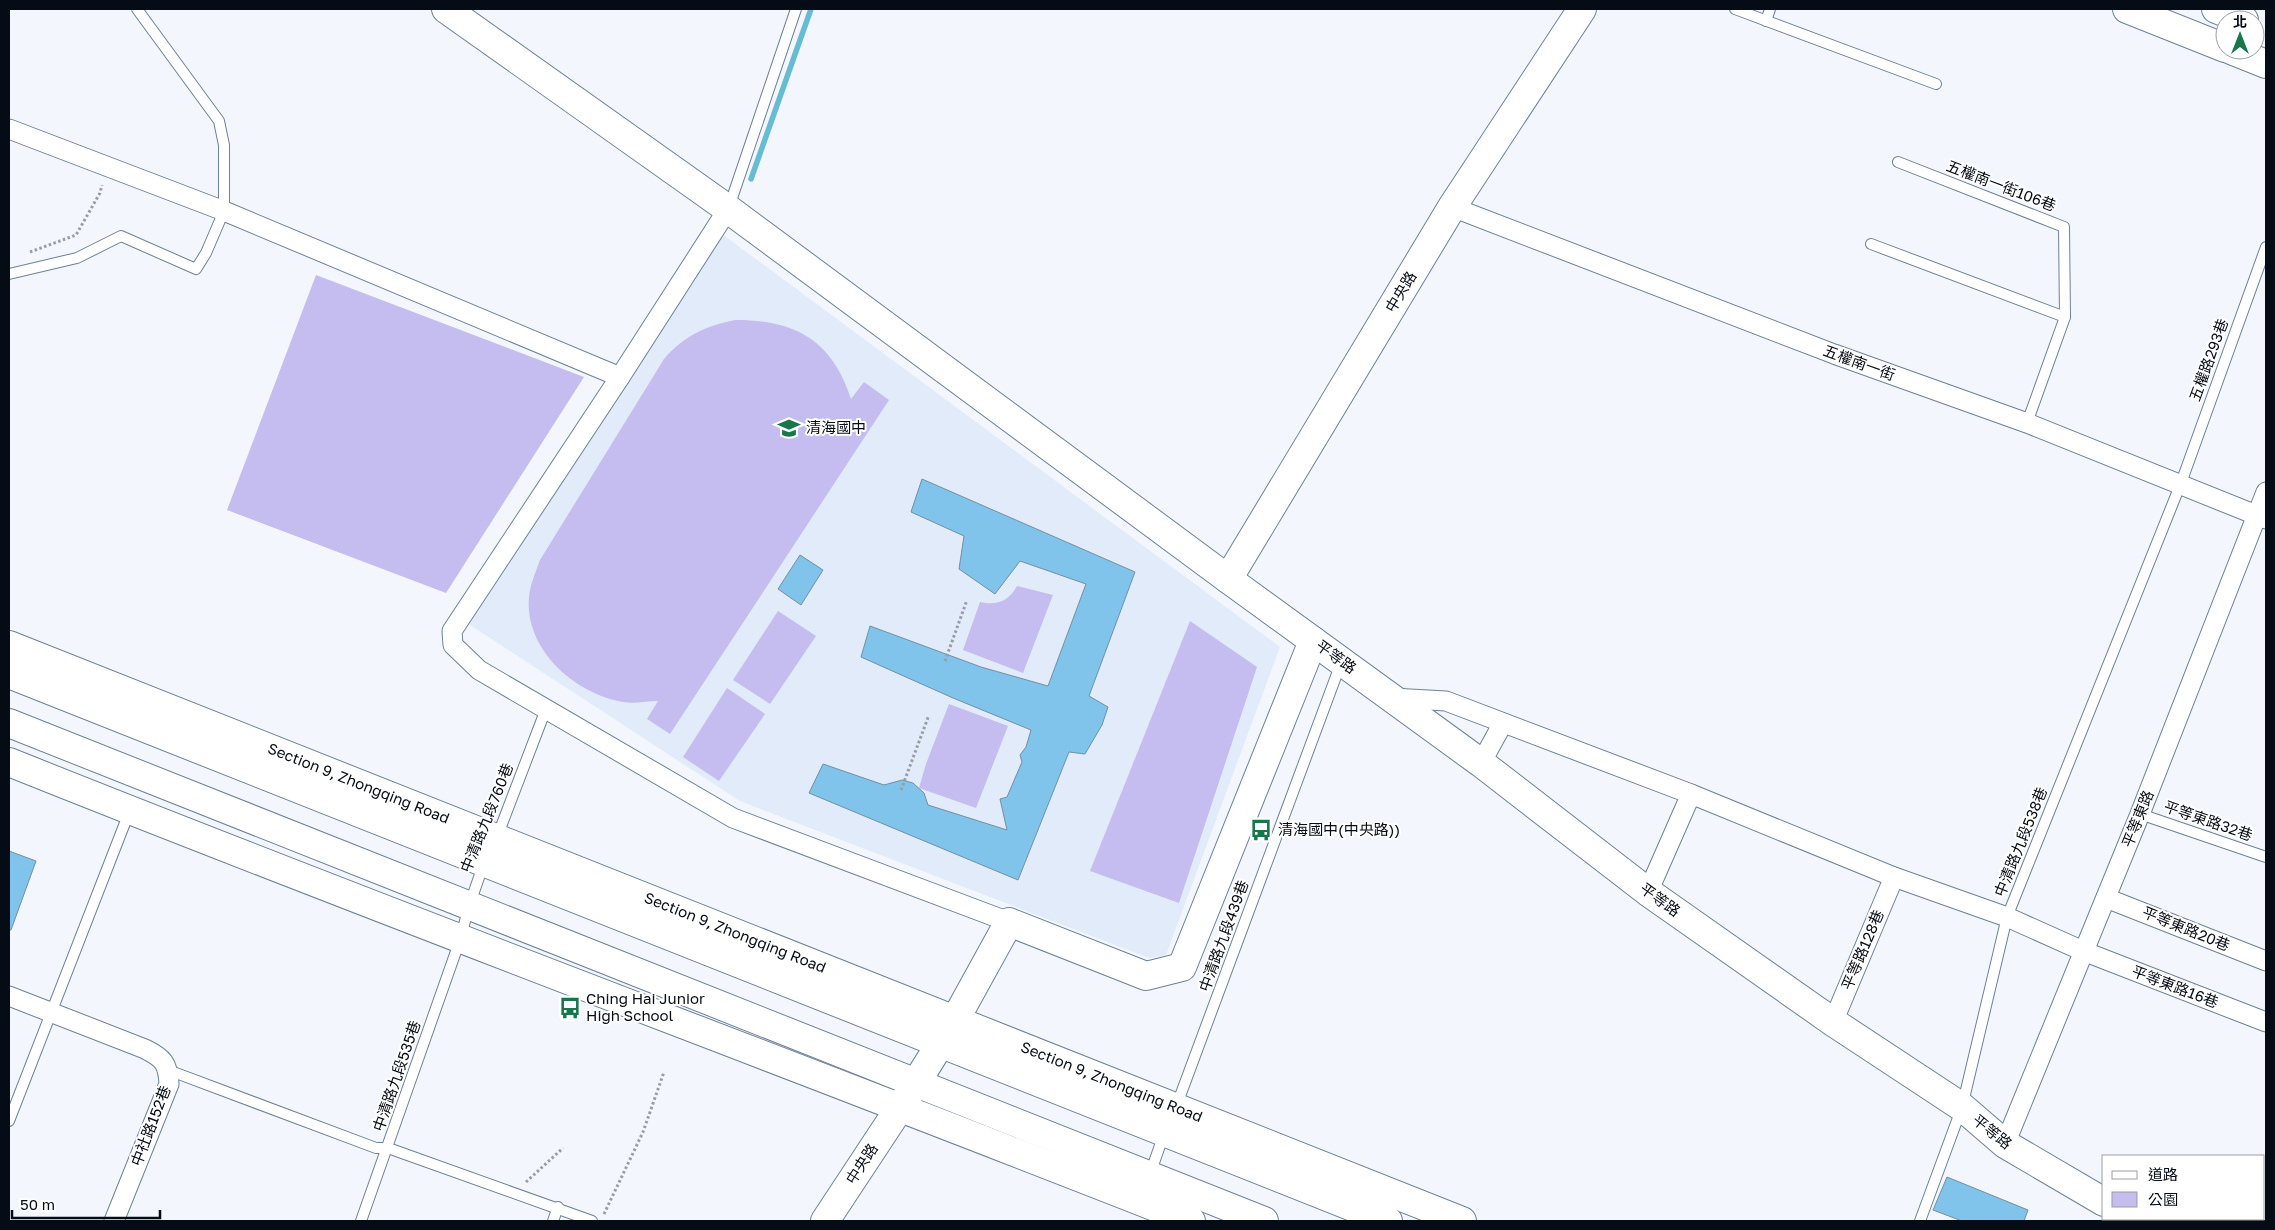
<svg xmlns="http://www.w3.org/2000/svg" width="2275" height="1230" font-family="'Golos Text','Noto Sans TC',sans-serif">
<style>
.built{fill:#e1ebf9}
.green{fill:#c5bcef}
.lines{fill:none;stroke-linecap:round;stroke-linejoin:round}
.stream{stroke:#66bcd2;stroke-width:5.5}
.building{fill:#80c3eb;stroke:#7190a3}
.lane-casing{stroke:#6d819a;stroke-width:12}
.street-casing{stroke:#6d819a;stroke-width:21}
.secondary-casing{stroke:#6d819a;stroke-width:30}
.primary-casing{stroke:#6d819a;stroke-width:30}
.path{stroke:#989ca3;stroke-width:3;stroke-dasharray:2.5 2.5;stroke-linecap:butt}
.lane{stroke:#fff;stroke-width:10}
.street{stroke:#fff;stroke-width:19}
.secondary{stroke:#fff;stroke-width:28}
.primary{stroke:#fff;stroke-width:28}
.labels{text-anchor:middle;stroke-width:4;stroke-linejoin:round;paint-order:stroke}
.street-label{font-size:15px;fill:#060c15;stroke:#fff}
.poi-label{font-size:15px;fill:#060c15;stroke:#fff;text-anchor:start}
</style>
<rect width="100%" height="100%" fill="#f3f7fd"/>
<polygon class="built" points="722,234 1280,647 1166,955 1149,958 740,801 467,623"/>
<g class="green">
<polygon points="316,275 584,377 446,593 227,510"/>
<path d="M735,320C795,320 832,340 851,399L864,382L889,400L670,734L647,719L658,701C647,701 634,704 623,702C575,694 524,649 529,597C530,585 536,571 540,560L664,359C684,336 705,326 735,320Z"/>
<path d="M1017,586L1053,595L1023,673L963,650L980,602C997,606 1009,601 1017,586Z"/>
<polygon points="778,611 816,636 770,704 733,680"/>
<polygon points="1190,621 1257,667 1179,903 1090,871"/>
<polygon points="727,688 765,714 719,781 683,757"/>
<polygon points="949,704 1008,726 976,808 919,788 926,764"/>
</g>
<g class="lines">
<polyline class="stream" points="751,179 811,9"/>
</g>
<g class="building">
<polygon points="922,479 1135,572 1089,696 1108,707 1102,725 1085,754 1069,752 1018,880 809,793 823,764 884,785 902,780 913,783 924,793 928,805 1007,830 1000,799 1007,797 1022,762 1020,755 1026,747 1031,730 953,698 861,657 870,626 981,667 1048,686 1086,584 1020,561 995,594 959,569 964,536 911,512"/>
<polygon points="800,555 823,570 801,605 778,589"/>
<polygon points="9,851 36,861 11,930 9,930"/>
<polygon points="1947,1177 2028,1210 2024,1221 1962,1221 1933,1210"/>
</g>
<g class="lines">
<g class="lane-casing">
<g id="lane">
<polyline points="1735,9 1936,84"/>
<polyline points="1766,21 1770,9"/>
<polyline points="1898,162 2064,227 2065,317 2027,423"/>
<polyline points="729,207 796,9"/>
<polyline points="1871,244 2065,317"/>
<polyline points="9,274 77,258 121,236 196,269 206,253 224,211 224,145 219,121 137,9"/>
<polyline points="2140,814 2266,857"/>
<polyline points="497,837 546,709"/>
<polyline points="168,1070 376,1148 388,1148 592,1221"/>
<polyline points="1176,1107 1341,663"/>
<polyline points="9,1121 130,810"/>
<polyline points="1150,1174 1164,1134"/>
<polyline points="361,1221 460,940 469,906 484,863"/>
<polyline points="553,1221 558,1207"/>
<polyline points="1920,1221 1962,1107 2007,917 2181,483 2266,247"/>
</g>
</g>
<g class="street-casing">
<g id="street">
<polyline points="9,129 224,211 620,377"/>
<polyline points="1452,207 1834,354 2027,423 2266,519"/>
<polyline points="728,209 620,377 452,631 453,645 479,670 733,818 1009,922"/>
<polyline points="1392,698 1446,701 1691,794 1894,877 2007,917 2083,951 2266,1022"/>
<polyline points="1481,763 1503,723"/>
<polyline points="1648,892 1691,794"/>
<polyline points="2106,898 2266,961"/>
<path d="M9,996L145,1049C163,1058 168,1063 169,1084L114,1221"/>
<polyline points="1833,1022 1894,877"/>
<polyline points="2005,1144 2140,814 2266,492"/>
</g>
</g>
<g class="secondary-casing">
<g id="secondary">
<polyline points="446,9 728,209 1228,579 1481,763 1648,892 1833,1022 1962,1107 2005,1144 2104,1202"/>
<polyline points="2127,9 2225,48"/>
<polyline points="2216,9 2244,20"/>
<polyline points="2231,50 2266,64"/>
<polyline points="1228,579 1452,207 1582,9"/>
<polyline points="2133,1219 2138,1221"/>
<polyline points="825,1221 916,1083 955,1020 1009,922 1146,976 1182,967 1313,641"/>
</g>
</g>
<g class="primary-casing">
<g id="primary">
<path id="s1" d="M9,645L1462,1221"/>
<polyline points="9,674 1388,1221"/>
<polyline points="9,723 1264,1221"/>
<path d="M9,762C401,919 798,1066 1191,1221"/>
</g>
</g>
<g class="path">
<polyline points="30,252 76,235 100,193 102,185"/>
<polyline points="945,661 967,600"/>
<polyline points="901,790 929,715"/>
<polyline points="526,1182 563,1148"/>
<polyline points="604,1214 643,1132 664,1072"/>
</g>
<use href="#lane" class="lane"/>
<use href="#street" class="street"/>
<use href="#secondary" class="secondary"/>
<use href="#primary" class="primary"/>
</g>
<defs>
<g id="school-bare" transform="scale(1.725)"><path d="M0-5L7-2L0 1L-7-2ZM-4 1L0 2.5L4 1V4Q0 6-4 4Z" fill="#17764c" stroke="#fff" stroke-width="2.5" paint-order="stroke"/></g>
<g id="bus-bare" transform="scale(1.725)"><path d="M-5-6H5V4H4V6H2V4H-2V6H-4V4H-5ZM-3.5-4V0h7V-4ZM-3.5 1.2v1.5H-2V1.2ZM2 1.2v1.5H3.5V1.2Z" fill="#17764c" stroke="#fff" stroke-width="2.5" paint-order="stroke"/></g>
</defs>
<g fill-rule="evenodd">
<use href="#school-bare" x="789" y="428"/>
<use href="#bus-bare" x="1261" y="830"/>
<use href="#bus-bare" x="570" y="1008"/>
</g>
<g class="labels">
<g class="street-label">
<text transform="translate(2001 186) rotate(21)" y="5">五權南一街106巷</text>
<text transform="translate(1401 292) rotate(-59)" y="5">中央路</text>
<text transform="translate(2209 360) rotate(-70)" y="5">五權路293巷</text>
<text transform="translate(1859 363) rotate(20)" y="5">五權南一街</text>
<text transform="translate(1336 657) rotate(36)" y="5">平等路</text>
<text dy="5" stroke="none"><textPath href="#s1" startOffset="376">Section 9, Zhongqing Road</textPath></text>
<text transform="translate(487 818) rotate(-68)" y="5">中清路九段760巷</text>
<text transform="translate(2138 819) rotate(-68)" y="5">平等東路</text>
<text transform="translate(2208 821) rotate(19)" y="5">平等東路32巷</text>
<text transform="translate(2021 842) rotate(-68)" y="5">中清路九段538巷</text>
<text transform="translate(1660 900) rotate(36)" y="5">平等路</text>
<text transform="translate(2186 929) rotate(22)" y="5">平等東路20巷</text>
<text dy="5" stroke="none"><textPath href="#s1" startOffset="781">Section 9, Zhongqing Road</textPath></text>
<text transform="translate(1224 936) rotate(-70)" y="5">中清路九段439巷</text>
<text transform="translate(1863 950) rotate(-67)" y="5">平等路128巷</text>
<text transform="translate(2175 987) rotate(21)" y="5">平等東路16巷</text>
<text transform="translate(397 1076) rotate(-71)" y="5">中清路九段535巷</text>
<text dy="5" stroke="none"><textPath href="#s1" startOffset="1186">Section 9, Zhongqing Road</textPath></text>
<text transform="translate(151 1126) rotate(-69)" y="5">中社路152巷</text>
<text transform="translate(1992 1132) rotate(39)" y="5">平等路</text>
<text transform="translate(862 1164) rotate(-57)" y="5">中央路</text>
</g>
<g class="poi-label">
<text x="806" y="433">清海國中</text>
<text x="1278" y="835">清海國中(中央路))</text>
<text x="586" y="1004">Ching Hai Junior<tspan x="586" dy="17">High School</tspan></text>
</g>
</g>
<rect width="2275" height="1230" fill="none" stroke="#060c15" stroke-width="20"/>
<rect x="2102" y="1155" width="162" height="65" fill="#ffffff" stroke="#9b9ea1"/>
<rect x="2112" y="1171" width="25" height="8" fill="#ffffff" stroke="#9b9ea1"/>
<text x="2148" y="1180" font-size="15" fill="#060c15">道路</text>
<rect x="2112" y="1192" width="25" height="15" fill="#c5bcef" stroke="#9b9ea1"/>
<text x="2148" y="1205" font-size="15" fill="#060c15">公園</text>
<g transform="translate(2240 35)"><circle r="24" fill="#ffffff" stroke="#9b9ea1"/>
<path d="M0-4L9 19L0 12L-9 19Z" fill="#17764c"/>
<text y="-8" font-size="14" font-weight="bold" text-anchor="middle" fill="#060c15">北</text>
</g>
<path d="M12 1210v8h148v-8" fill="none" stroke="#060c15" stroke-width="2.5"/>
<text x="20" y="1210" font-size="15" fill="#060c15" stroke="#ffffff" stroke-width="4" paint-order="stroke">50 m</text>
</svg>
